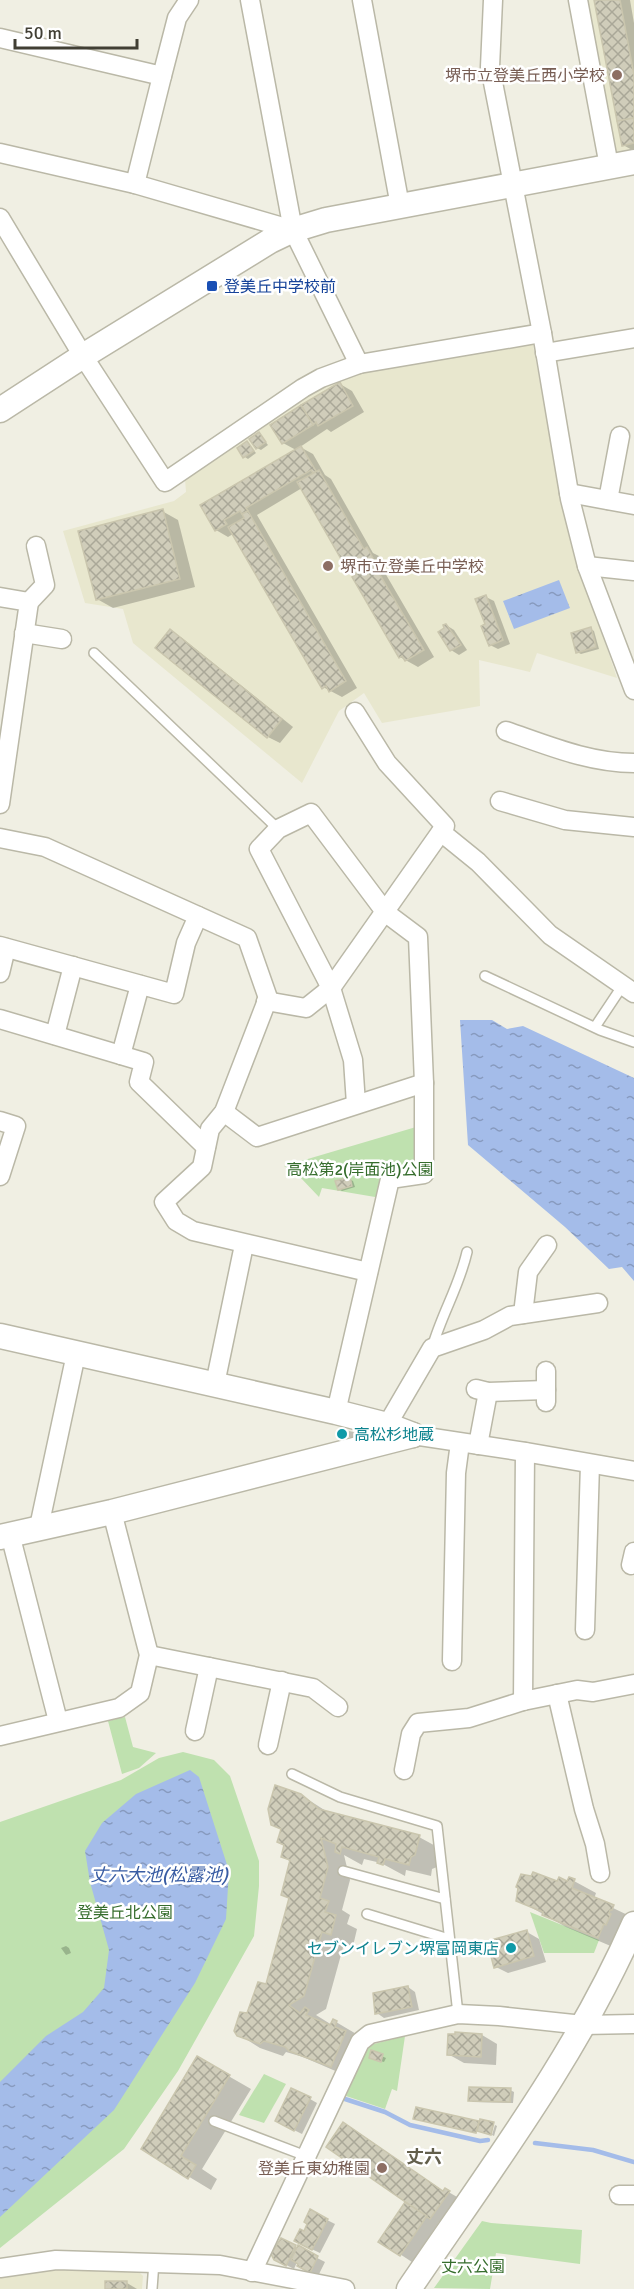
<svg xmlns="http://www.w3.org/2000/svg" width="634" height="2289" font-family="Signika,'Noto Sans JP',sans-serif">
<style>
.education{fill:#e8e7ce}
.park{fill:#bfe1af}
.water{fill:url(#water-ripples)}
.shadow{fill:#0003}
.lines{fill:none;stroke-linecap:round;stroke-linejoin:round}
.stream{stroke:#a4bce9;stroke-width:4.5}
.building{fill:url(#building-cross-hatch);stroke:#cac6ae;stroke-width:1.5}
.service-casing{stroke:#bab8a7;stroke-width:12}
.minor-casing{stroke:#bab8a7;stroke-width:21}
.tertiary-casing{stroke:#bab8a7;stroke-width:27}
.service{stroke:#fff;stroke-width:9}
.minor{stroke:#fff;stroke-width:18}
.tertiary{stroke:#fff;stroke-width:24}
.education-dot{fill:#8d6e63;stroke:#fff;stroke-width:2}
.transit-dot{fill:#1a4fb4;stroke:#fff;stroke-width:2}
.culture-dot{fill:#0f9aa8;stroke:#fff;stroke-width:2}
.labels{text-anchor:middle;stroke-width:5;stroke-linejoin:round;paint-order:stroke}
.education-label{font-size:16px;fill:#785e54;stroke:#fff;text-anchor:end}
.transit-label{font-size:16px;fill:#164399;stroke:#fff;text-anchor:start}
.park-label{font-size:16px;fill:#366d2d;stroke:#fff}
.culture-label{font-size:16px;fill:#0d838f;stroke:#fff;text-anchor:start}
.water-label{font-size:18px;font-style:italic;fill:#385ca3;stroke:#fff}
.neighbourhood-label{font-size:18px;font-weight:bold;fill:#635f4c;stroke:#fff}
</style>
<defs>
<pattern id="water-ripples" width="26" height="14" patternUnits="userSpaceOnUse" patternTransform="scale(1.5)"><rect width="26" height="14" fill="#a4bce9"/><path d="M2 4q2-2 4 0t4 0M15 11q2-2 4 0t4 0" fill="none" stroke="#879abe"/></pattern>
<pattern id="building-cross-hatch" width="8" height="8" patternUnits="userSpaceOnUse" patternTransform="scale(1.5)"><rect width="8" height="8" fill="#d0cdba"/><path d="M0 0l8 8M0 8l8-8" fill="none" stroke="#aaa898"/></pattern>
</defs>
<rect width="100%" height="100%" fill="#f0efe3"/>
<g class="education">
<polygon points="585,0 634,0 634,151 618,154 614,150"/>
<polygon points="529,342 533,345 559,484 591,600 617,678 537,653 530,672 479,660 480,706 382,723 364,693 339,711 302,783 133,643 123,609 85,603 63,531 174,501 186,492 185,479 326,385 358,374"/>
<polygon points="56,2268 136,2269 143,2276 142,2289 0,2289 0,2277"/>
</g>
<g class="park">
<polygon points="416,1127 416,1166 381,1198 322,1188 319,1197 300,1177 284,1166"/>
<polygon points="125,1717 133,1747 156,1753 139,1768 122,1774 108,1721"/>
<polygon points="183,1752 214,1760 230,1776 259,1861 259,1886 254,1936 178,2071 124,2149 0,2248 0,1822 121,1780 159,1758"/>
<polygon points="530,1912 599,1940 594,1953 544,1953"/>
<polygon points="405,2036 397,2091 392,2089 385,2109 346,2096 367,2049 374,2044"/>
<polygon points="264,2074 286,2084 264,2123 239,2115"/>
<polygon points="482,2221 491,2223 582,2230 580,2264 496,2253 490,2289 434,2288"/>
</g>
<g class="water">
<polygon points="559,580 570,608 514,629 503,601"/>
<polygon points="460,1020 492,1020 507,1029 523,1026 634,1078 634,1281 622,1267 609,1269 565,1227 468,1145"/>
<polygon points="190,1770 199,1777 229,1871 226,1919 195,1983 114,2110 0,2217 0,2082 46,2036 83,2012 104,1988 109,1950 90,1882 85,1851 102,1823 136,1794"/>
</g>
<g class="shadow">
<polygon points="595,0 630,0 634,23 634,151 623,145"/>
<polygon points="340,384 352,391 364,412 331,432 327,429 300,447 313,454 325,475 331,479 373,553 379,556 384,565 381,566 434,657 418,667 400,657 357,576 350,572 302,488 257,515 357,688 342,697 323,687 233,534 228,537 216,530 202,505 296,450 283,443 272,425"/>
<polygon points="259,434 268,445 261,450 257,448"/>
<polygon points="247,443 256,453 248,459 245,457"/>
<polygon points="162,511 178,520 195,587 113,608 97,599"/>
<polygon points="486,597 494,601 510,644 498,649 490,645"/>
<polygon points="446,625 454,630 467,650 459,655 451,650"/>
<polygon points="591,629 594,631 599,649 581,654 577,652"/>
<polygon points="171,631 182,638 293,727 280,743 268,737 158,648"/>
<polygon points="349,1179 353,1181 355,1187 342,1191 339,1189"/>
<polygon points="349,1431 358,1433 358,1439 349,1437"/>
<polygon points="301,1795 329,1813 419,1837 441,1849 437,1867 432,1869 431,1876 406,1870 405,1876 381,1863 364,1859 362,1865 344,1855 350,1880 342,1910 350,1915 347,1924 357,1929 353,1946 344,1944 326,2009 316,2015 332,2025 336,2022 358,2035 367,2045 354,2079 303,2057 286,2052 283,2056 260,2048 238,2034 267,1985 290,1899 283,1895 291,1862 283,1857 286,1845 282,1830 272,1824"/>
<polygon points="574,1881 596,1893 594,1899 634,1918 620,1950 566,1927 518,1900 558,1883"/>
<polygon points="527,1932 539,1939 546,1962 508,1973 496,1967"/>
<polygon points="66,1946 69,1948 71,1953 66,1955 61,1948"/>
<polygon points="408,1987 415,1992 419,2010 384,2018 377,2013"/>
<polygon points="482,2035 497,2044 496,2065 464,2063 448,2054"/>
<polygon points="372,2052 386,2058 384,2062 374,2059"/>
<polygon points="197,2058 251,2089 202,2169 217,2179 211,2190 143,2149"/>
<polygon points="510,2090 514,2092 513,2103 473,2102 470,2100"/>
<polygon points="310,2099 317,2103 302,2134 284,2125"/>
<polygon points="495,2125 497,2126 494,2136 492,2135"/>
<polygon points="359,2133 444,2192 445,2190 464,2201 446,2227 439,2222 412,2262 380,2241 407,2202"/>
<polygon points="327,2220 335,2224 320,2253 303,2245 305,2233"/>
<polygon points="282,2240 325,2262 318,2276 299,2266 297,2262 294,2269 275,2259"/>
<polygon points="127,2283 137,2289 106,2289"/>
</g>
<g class="lines">
<g class="stream">
<polyline points="345,2099 385,2112 410,2125 480,2141 488,2140"/>
<polyline points="535,2143 593,2150 634,2162"/>
</g>
</g>
<g class="building">
<polygon points="594,0 620,0 634,75 634,118 617,121"/>
<polygon points="634,118 634,143 622,146 617,121"/>
<polygon points="340,382 353,406 318,426 316,422 313,425 301,405"/>
<polygon points="301,405 313,425 282,444 270,425"/>
<polygon points="259,432 266,442 256,449 249,439"/>
<polygon points="247,441 254,451 243,458 237,448"/>
<polygon points="301,446 316,471 313,473 311,470 246,508 248,511 242,514 240,511 224,520 227,524 215,531 200,505"/>
<polygon points="319,470 364,549 367,547 373,558 370,559 373,563 368,566 366,563 349,573 297,482"/>
<polygon points="163,509 180,579 96,600 78,531"/>
<polygon points="248,511 346,681 329,692 326,686 322,689 228,527 244,518 242,514"/>
<polygon points="373,563 424,650 405,661 402,656 399,658 352,577"/>
<polygon points="486,595 503,640 489,646 481,626 485,624 475,599"/>
<polygon points="446,624 461,645 450,651 438,632 444,628 443,625"/>
<polygon points="591,627 596,647 576,653 571,633"/>
<polygon points="170,629 282,719 267,738 155,648"/>
<polygon points="350,1177 352,1186 338,1190 335,1181"/>
<polygon points="275,1785 301,1794 319,1809 420,1835 415,1855 411,1857 409,1865 385,1859 383,1865 377,1863 379,1857 342,1847 340,1854 335,1852 336,1844 321,1838 328,1867 320,1898 329,1901 325,1912 336,1915 331,1935 322,1932 304,1996 289,2005 300,2013 305,2007 309,2010 306,2015 330,2025 333,2019 337,2021 335,2027 346,2031 331,2067 289,2051 285,2047 264,2041 260,2044 237,2036 234,2031 240,2012 247,2013 258,1982 266,1984 289,1898 281,1895 290,1860 281,1857 284,1845 277,1842 281,1829 271,1825 268,1809"/>
<polygon points="533,1872 557,1881 559,1877 567,1881 569,1877 575,1879 572,1888 614,1905 612,1910 610,1910 609,1913 611,1914 606,1925 604,1924 598,1938 542,1915 543,1912 516,1901 518,1888 516,1887 521,1874 531,1876"/>
<polygon points="527,1930 534,1956 494,1968 487,1941"/>
<polygon points="408,1986 412,2007 375,2014 373,1993"/>
<polygon points="455,2032 482,2034 481,2057 447,2055 448,2034 455,2034"/>
<polygon points="371,2050 383,2054 381,2062 369,2058"/>
<polygon points="197,2056 230,2075 181,2156 196,2165 188,2179 141,2149"/>
<polygon points="469,2087 511,2088 510,2102 468,2101"/>
<polygon points="291,2088 311,2097 294,2131 275,2121"/>
<polygon points="416,2107 479,2121 476,2133 413,2119"/>
<polygon points="480,2119 494,2122 491,2135 477,2131"/>
<polygon points="343,2122 443,2191 445,2188 450,2191 430,2219 326,2147"/>
<polygon points="405,2202 427,2216 400,2256 378,2242"/>
<polygon points="310,2209 328,2219 312,2250 294,2241 300,2229 304,2231 307,2224 304,2222"/>
<polygon points="281,2238 296,2245 286,2266 274,2260 271,2254"/>
<polygon points="298,2245 318,2256 310,2273 297,2266 298,2264 291,2260"/>
<rect x="105" y="2281" width="22" height="8"/>
</g>
<g class="lines">
<g class="service-casing">
<g id="service">
<polyline points="94,653 278,829"/>
<polyline points="485,976 600,1030 634,1042"/>
<polyline points="595,1027 623,985"/>
<path d="M432,1348C442,1313 459,1287 467,1252"/>
<polyline points="292,1774 340,1797 437,1826 458,2014"/>
<polyline points="343,1871 445,1899"/>
<polyline points="367,1914 449,1939"/>
<polyline points="214,2121 306,2156"/>
<polyline points="152,2289 154,2262"/>
</g>
</g>
<g class="minor-casing">
<g id="minor">
<polyline points="250,0 293,230 359,364"/>
<polyline points="362,0 400,206"/>
<polyline points="493,0 490,67 542,333 570,499 587,566 634,690"/>
<polyline points="578,0 609,166"/>
<polyline points="0,38 162,76 177,18 189,0"/>
<polyline points="0,153 135,184 293,230"/>
<polyline points="135,184 162,76"/>
<polyline points="0,218 83,356 165,482 303,388 321,378 359,364 542,333"/>
<polyline points="545,353 634,338"/>
<polyline points="569,493 634,505"/>
<polyline points="608,500 620,436"/>
<polyline points="587,566 634,571"/>
<polyline points="0,597 29,602 0,804"/>
<polyline points="29,602 45,585 36,546"/>
<polyline points="24,633 62,639"/>
<path d="M506,731C547,745 589,763 634,763"/>
<polyline points="500,801 565,820 634,827"/>
<polyline points="441,832 478,862 550,935 634,993"/>
<polyline points="0,838 45,847 247,938 268,998 224,1112 210,1129 202,1167 164,1202 176,1221 193,1231 368,1272"/>
<polyline points="0,946 174,994 186,943 198,916"/>
<polyline points="0,973 6,948"/>
<polyline points="266,1001 306,1008 331,988 445,826 387,763 355,712"/>
<polyline points="0,1019 144,1062 139,1082 206,1147"/>
<polyline points="55,1035 73,966"/>
<polyline points="121,1055 140,985"/>
<polyline points="224,1112 257,1137 424,1083"/>
<polyline points="0,1121 16,1126 0,1176"/>
<polyline points="523,1314 528,1272 547,1245"/>
<polyline points="546,1371 546,1402"/>
<polyline points="215,1384 244,1245"/>
<polyline points="476,1389 488,1392 546,1390"/>
<polyline points="336,1412 390,1179 424,1174 424,1083 418,937 386,913 311,813 278,829 259,849 331,988 353,1060 356,1104"/>
<polyline points="387,1425 432,1348 484,1330 510,1316 598,1303"/>
<polyline points="413,1435 525,1452 634,1471"/>
<polyline points="478,1445 488,1392"/>
<polyline points="39,1527 76,1354"/>
<polyline points="10,1534 58,1721"/>
<polyline points="631,1565 634,1552"/>
<polyline points="585,1630 590,1464"/>
<polyline points="149,1655 313,1688 338,1707"/>
<polyline points="452,1661 456,1473 460,1443"/>
<polyline points="557,1694 584,1809 595,1844 600,1873"/>
<polyline points="523,1701 525,1452"/>
<polyline points="195,1731 209,1667"/>
<polyline points="0,1736 119,1708 140,1693 149,1655 112,1512"/>
<polyline points="268,1745 282,1681"/>
<polyline points="404,1770 411,1734 418,1723 469,1718 523,1701 577,1690 593,1692 634,1684"/>
<polyline points="619,2195 634,2195"/>
<polyline points="0,2268 56,2260 220,2265 345,2289"/>
<polyline points="252,2272 360,2042 370,2034 458,2014 499,2016 583,2025 634,2024"/>
</g>
</g>
<g class="tertiary-casing">
<g id="tertiary">
<polyline points="0,410 83,356 270,241 293,230 326,220 634,162"/>
<polyline points="0,1336 336,1412 387,1425 413,1435"/>
<polyline points="0,1537 112,1512 413,1435"/>
<path d="M409,2289C489,2171 577,2055 634,1924"/>
</g>
</g>
<use href="#service" class="service"/>
<use href="#minor" class="minor"/>
<use href="#tertiary" class="tertiary"/>
</g>
<g class="education-dot">
<circle cx="617" cy="75" r="6"/>
<circle cx="328" cy="566" r="6"/>
<circle cx="382" cy="2168" r="6"/>
</g>
<rect class="transit-dot" x="206" y="280" width="12" height="12" rx="3"/>
<g class="culture-dot">
<circle cx="342" cy="1434" r="6"/>
<circle cx="511" cy="1948" r="6"/>
</g>
<g class="labels">
<g class="education-label">
<text x="605" y="81">堺市立登美丘西小学校</text>
<text x="340" y="572" text-anchor="start">堺市立登美丘中学校</text>
<text x="370" y="2174">登美丘東幼稚園</text>
</g>
<g class="transit-label">
<text x="224" y="292">登美丘中学校前</text>
</g>
<g class="park-label">
<text x="360" y="1175">高松第2(岸面池)公園</text>
<text x="125" y="1918">登美丘北公園</text>
<text x="473" y="2272">丈六公園</text>
</g>
<g class="culture-label">
<text x="354" y="1440">高松杉地蔵</text>
<text x="499" y="1954" text-anchor="end">セブンイレブン堺富岡東店</text>
</g>
<g class="water-label">
<text x="159" y="1881">丈六大池(松露池)</text>
</g>
<g class="neighbourhood-label">
<text x="424" y="2163">丈六</text>
</g>
</g>
<path d="M15 39v9h122v-9" fill="none" stroke="#413f34" stroke-width="3"/>
<text x="24" y="39" font-size="18" fill="#413f34" stroke="#ffffff" stroke-width="4.5" paint-order="stroke">50 m</text>
</svg>
